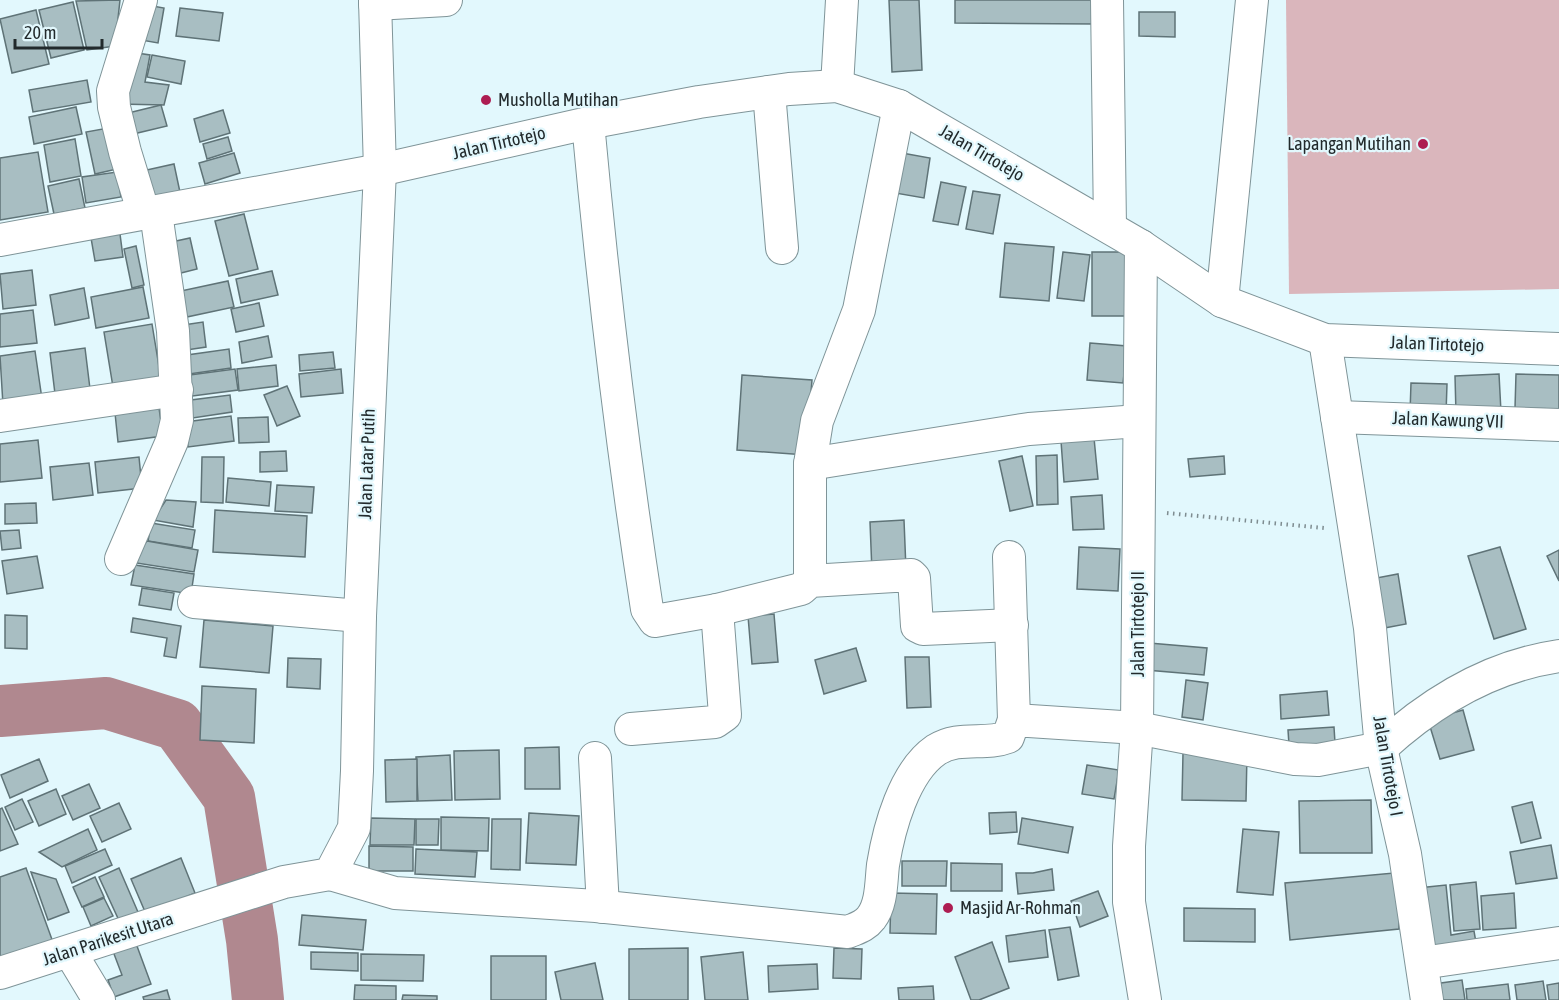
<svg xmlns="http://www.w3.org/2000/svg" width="1559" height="1000" font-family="'Asap Condensed',sans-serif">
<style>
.green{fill:#dab6bc}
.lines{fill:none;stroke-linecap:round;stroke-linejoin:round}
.river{stroke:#b0888f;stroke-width:52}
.building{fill:#a8bec2;stroke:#5f7377;stroke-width:1.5}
.minor-casing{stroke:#7f9498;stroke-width:34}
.path{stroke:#7e8c90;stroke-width:4;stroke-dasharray:1.5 4.5;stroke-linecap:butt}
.minor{stroke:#fff;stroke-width:32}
.poi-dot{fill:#ad1d52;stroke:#e2f8fd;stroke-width:2}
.labels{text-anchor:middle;stroke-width:4.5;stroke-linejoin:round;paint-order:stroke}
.poi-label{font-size:18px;fill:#222a2c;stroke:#e2f8fd;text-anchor:start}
.street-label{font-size:18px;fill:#222a2c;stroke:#e2f8fd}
</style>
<rect width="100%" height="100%" fill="#e2f8fd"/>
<polygon class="green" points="1286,0 1559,0 1559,289 1289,294"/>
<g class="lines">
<polyline class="river" points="0,711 106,703 177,725 229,797 252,940 258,1000"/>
</g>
<g class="building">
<polygon points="120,0 115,46 87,50 76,1"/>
<polygon points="889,0 919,0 922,70 892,72"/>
<polygon points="955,0 1096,0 1095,24 955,23"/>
<polygon points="73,2 84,50 51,58 39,10"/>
<polygon points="147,5 164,8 158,43 141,40"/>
<polygon points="180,8 223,13 219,41 176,36"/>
<polygon points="36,10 49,64 12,73 0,19"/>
<polygon points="1139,12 1175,12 1175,37 1139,36"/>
<polygon points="130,52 150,55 145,82 169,85 164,105 119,104"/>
<polygon points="152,55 185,61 181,84 147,77"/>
<polygon points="87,80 91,102 33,112 29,90"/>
<polygon points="161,105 167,126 129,135 124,114"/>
<polygon points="76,107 82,134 34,144 29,117"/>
<polygon points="223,110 230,133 200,142 194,119"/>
<polygon points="108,128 117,169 95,174 86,132"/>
<polygon points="228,137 232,151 207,159 203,144"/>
<polygon points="75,139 81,176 50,182 44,145"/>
<polygon points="38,152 48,212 0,220 0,158"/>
<polygon points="234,153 240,173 205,184 199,163"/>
<polygon points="902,153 930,158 924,198 895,193"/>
<polygon points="174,164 181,197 149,204 142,171"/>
<polygon points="117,172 121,197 86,203 82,177"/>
<polygon points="79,179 85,208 54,214 48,186"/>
<polygon points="941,182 966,187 958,225 933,221"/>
<polygon points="973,191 1000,195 993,234 966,229"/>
<polygon points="244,214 258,269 229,276 215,221"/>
<polygon points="120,234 123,257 95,261 91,238"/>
<polygon points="190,238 197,269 169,276 162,244"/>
<polygon points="1005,243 1054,247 1049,301 1000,297"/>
<polygon points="136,246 144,285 132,288 124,249"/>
<polygon points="1063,252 1090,255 1084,301 1057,298"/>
<rect x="1092" y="252" width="38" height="64"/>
<polygon points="32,270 36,305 3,309 0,274"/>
<polygon points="272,271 278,295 241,303 236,279"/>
<polygon points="228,281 234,307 182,318 176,292"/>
<polygon points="143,287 149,318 96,328 91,297"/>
<polygon points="84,288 89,318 55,325 50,295"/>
<polygon points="259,303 264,326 236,332 231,309"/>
<polygon points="33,310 37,343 0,347 0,314"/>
<polygon points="203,322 206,347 180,351 177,326"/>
<polygon points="152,324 161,379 113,387 104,332"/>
<polygon points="268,336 272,357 242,363 239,342"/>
<polygon points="1090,343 1127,346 1123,383 1087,380"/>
<polygon points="85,348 91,397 56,402 50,353"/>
<polygon points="229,349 231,368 182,375 180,356"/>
<polygon points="35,351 42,399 3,405 0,356"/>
<polygon points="333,352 335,368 300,371 299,355"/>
<polygon points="276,365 278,386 239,391 237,369"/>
<polygon points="235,369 238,390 185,397 182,376"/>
<polygon points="341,369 343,393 301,397 299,374"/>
<polygon points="1499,374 1501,412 1456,414 1455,376"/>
<polygon points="1516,374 1559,375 1559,409 1515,408"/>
<polygon points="742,375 812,380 806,455 737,450"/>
<polygon points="1411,383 1447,384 1446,414 1410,413"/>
<polygon points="287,386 300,416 277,426 264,395"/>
<polygon points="230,395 232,412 186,419 183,401"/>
<polygon points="159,408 163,436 118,442 115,413"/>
<polygon points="231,416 234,441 188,447 185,422"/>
<polygon points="268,417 269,442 239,443 238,418"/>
<polygon points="1094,438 1098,479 1064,482 1061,441"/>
<polygon points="38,440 42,478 0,482 0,444"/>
<polygon points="286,451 287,471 260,472 260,452"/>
<polygon points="1057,455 1058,504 1037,505 1036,456"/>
<polygon points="1022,456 1033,506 1010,511 999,461"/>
<polygon points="1224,456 1225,474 1190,477 1188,459"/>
<polygon points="139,457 142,488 98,493 95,462"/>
<polygon points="202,457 224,457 223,503 201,502"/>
<polygon points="89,463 93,495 53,500 50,467"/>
<polygon points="228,478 271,482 269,506 226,502"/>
<polygon points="277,485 314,487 312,513 275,511"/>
<polygon points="1102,495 1104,529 1073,530 1071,497"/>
<polygon points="166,500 196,502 193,527 153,520"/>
<polygon points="36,503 37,523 5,524 5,504"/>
<polygon points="215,510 307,516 305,557 213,552"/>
<polygon points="904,520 906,570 872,572 870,522"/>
<polygon points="151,523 195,530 192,548 148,541"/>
<polygon points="19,530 21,548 2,550 0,531"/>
<polygon points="147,541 198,550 194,572 130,562"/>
<polygon points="1079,547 1120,549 1118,591 1077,589"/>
<polygon points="1500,547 1526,629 1494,639 1468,556"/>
<polygon points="1559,550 1559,581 1547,556"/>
<polygon points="37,556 43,588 7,594 2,561"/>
<polygon points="135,565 194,574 191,594 131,585"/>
<polygon points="1398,574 1406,624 1379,629 1371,579"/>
<polygon points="142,588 174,593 171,610 139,605"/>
<polygon points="774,614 778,662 752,664 748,616"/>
<polygon points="5,615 27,616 27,649 5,648"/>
<polygon points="133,618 181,626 176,658 164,656 167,638 131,632"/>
<polygon points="204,620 273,626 269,673 200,667"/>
<polygon points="1149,643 1207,648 1204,675 1146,670"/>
<polygon points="856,648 866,681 824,694 815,660"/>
<polygon points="905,657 929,657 931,707 907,708"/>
<polygon points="288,658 321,659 320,689 287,687"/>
<polygon points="1186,680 1208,683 1203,720 1182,717"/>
<polygon points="202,686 256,689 254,743 200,740"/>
<polygon points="1327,691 1329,715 1281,719 1280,695"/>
<polygon points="1463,710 1474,750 1440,759 1428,720"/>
<polygon points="1334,727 1335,743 1289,745 1288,730"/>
<polygon points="559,747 560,789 525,789 525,748"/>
<polygon points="499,750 500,799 455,800 454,751"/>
<polygon points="1183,753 1247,754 1246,801 1182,800"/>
<polygon points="450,755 452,800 418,801 416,757"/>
<polygon points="39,759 48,781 10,798 1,775"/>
<polygon points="417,759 417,801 386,802 385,760"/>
<polygon points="1087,765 1119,770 1114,799 1082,794"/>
<polygon points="89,784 100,808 73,820 62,796"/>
<polygon points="56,789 66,814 39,826 28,801"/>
<polygon points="22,799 33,822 15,830 5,807"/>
<polygon points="1371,800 1372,853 1300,853 1299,801"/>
<polygon points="1532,802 1541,838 1521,843 1512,807"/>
<polygon points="119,803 131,829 102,842 90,816"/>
<polygon points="2,808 18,844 0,851 0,809"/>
<polygon points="1016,812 1017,832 990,834 989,813"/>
<polygon points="529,813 579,816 576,865 526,863"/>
<polygon points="441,817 489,818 488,851 441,850"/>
<polygon points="371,818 415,819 414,845 370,845"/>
<polygon points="1022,818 1073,827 1068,853 1018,844"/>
<polygon points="416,819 439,819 438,845 416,845"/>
<polygon points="492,819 521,819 520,870 491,869"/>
<polygon points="88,829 97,850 62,867 39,852"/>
<polygon points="1243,829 1279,832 1273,895 1237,892"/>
<polygon points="1551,845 1557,878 1516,884 1510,852"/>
<polygon points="369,846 413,847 413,871 369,871"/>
<polygon points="105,849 112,865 72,883 65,866"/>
<polygon points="416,849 477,852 475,877 415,874"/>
<polygon points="181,858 195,893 146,914 131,879"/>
<polygon points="902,861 947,861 946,886 902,886"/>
<polygon points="951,863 1002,864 1002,891 951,891"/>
<polygon points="26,868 54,945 0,965 0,877"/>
<polygon points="119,868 141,919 122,927 99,877"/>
<polygon points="1052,869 1054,890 1018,894 1016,873 1033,873"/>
<polygon points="31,872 56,879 69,912 48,920"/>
<polygon points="1394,873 1399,901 1399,929 1290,940 1285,883"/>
<polygon points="95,877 104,897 82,907 73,887"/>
<polygon points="1476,882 1480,929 1454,931 1450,885"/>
<polygon points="1446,885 1451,935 1474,931 1478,954 1428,962 1418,888"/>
<polygon points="1098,891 1108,916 1080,927 1071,901"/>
<polygon points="891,893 937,894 936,934 890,933"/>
<polygon points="1514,893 1516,928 1483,930 1481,896"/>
<polygon points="104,898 113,916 91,926 83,907"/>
<polygon points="1184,908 1255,909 1255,942 1184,941"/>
<polygon points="302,915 366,920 363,950 299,945"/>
<polygon points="1070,927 1079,976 1058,980 1049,930"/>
<polygon points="1045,930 1048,957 1009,962 1006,936"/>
<polygon points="134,938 151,984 114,997 108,980 122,975 111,946"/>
<polygon points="992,942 1009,988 979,1000 971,1000 955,957"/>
<polygon points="688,948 688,1000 629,1000 629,949"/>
<polygon points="834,948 862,949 861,979 833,978"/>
<polygon points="311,952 358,953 358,971 311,969"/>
<polygon points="743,952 748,1000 705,1000 701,957"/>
<polygon points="361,954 424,955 423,981 361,980"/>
<rect x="491" y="956" width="55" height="44"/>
<polygon points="595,963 603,1000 561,1000 555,972"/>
<polygon points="817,964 818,989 769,992 768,966"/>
<polygon points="1462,980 1465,1000 1436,1000 1434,984"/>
<polygon points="1543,981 1546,1000 1517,1000 1515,985"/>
<polygon points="1559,983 1559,1000 1549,1000 1547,985"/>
<polygon points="1508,984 1510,1000 1467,1000 1466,989"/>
<polygon points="355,985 396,986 396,1000 354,1000"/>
<polygon points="933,986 934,1000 899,1000 898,988"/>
<polygon points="167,990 170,1000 144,1000 143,997"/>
<polygon points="403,995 437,996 437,1000 402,1000"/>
</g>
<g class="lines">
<g class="minor-casing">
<g id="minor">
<polyline points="141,0 113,91 114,107 125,152 144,214"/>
<polyline points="1107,0 1110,227"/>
<polyline points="375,4 446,0"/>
<polyline points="837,86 842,0"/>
<polyline points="769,92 782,248"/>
<path d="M588,123C603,286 622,447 647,609L655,621L717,610L801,589L810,581L911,575L914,578L917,626L923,629L1012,625"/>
<polyline points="0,240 380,170 588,123 699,102 789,89 837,86 899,106 1141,246 1222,301 1325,340 1559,349"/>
<polyline points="1141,246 1137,728 1129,846 1129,902 1145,1000"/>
<polyline points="1222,301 1252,0"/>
<polyline points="1325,340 1370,628 1381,748 1405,854 1427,1000"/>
<polyline points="0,416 177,390"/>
<polyline points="1337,417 1559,425"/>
<polyline points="810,464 1029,429 1139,421"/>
<polyline points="1009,557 1014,720"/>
<polyline points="121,559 172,441 177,420 173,331 156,213"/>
<polyline points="810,581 810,464 817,421 859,310 899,106"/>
<polyline points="194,602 360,616"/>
<polyline points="631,729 715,722 725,715 717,610"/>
<path d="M1381,748C1431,702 1491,666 1559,656"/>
<polyline points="595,758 603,907"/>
<path d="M330,874L395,893L596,906L848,932C857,928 865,926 871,918C882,904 881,882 883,865C889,828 904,772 936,750C959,735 985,746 1008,737L1014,720L1137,728L1295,759L1318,760L1381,748"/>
<polyline points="70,952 99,1000"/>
<polyline points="1422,963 1559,943"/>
<polyline points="0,973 284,882 330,874 354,828 357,771 360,616 380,170 375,0"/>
</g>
</g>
<polyline class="path" points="1167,513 1324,528"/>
<use href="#minor" class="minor"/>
</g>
<g class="poi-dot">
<circle cx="486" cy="100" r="6"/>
<circle cx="1423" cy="144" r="6"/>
<circle cx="948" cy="908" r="6"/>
</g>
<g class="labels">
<g class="poi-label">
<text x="498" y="106">Musholla Mutihan</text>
<text x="1411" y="150" text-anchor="end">Lapangan Mutihan</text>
<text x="960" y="914">Masjid Ar-Rohman</text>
</g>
<g class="street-label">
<text transform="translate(499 143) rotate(-13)" y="6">Jalan Tirtotejo</text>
<text transform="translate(982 153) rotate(30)" y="6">Jalan Tirtotejo</text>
<text transform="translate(1437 344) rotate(2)" y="6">Jalan Tirtotejo</text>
<text transform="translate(1448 420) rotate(2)" y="6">Jalan Kawung VII</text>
<text transform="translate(367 464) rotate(-88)" y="6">Jalan Latar Putih</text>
<text transform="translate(1138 624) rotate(-90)" y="6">Jalan Tirtotejo II</text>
<text transform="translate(1388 766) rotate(80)" y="6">Jalan Tirtotejo I</text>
<text transform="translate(108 939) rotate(-18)" y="6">Jalan Parikesit Utara</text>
</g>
</g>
<path d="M15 39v9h87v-9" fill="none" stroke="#222a2c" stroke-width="3"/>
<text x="24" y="39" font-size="18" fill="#222a2c" stroke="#e2f8fd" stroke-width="4.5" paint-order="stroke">20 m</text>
</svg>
